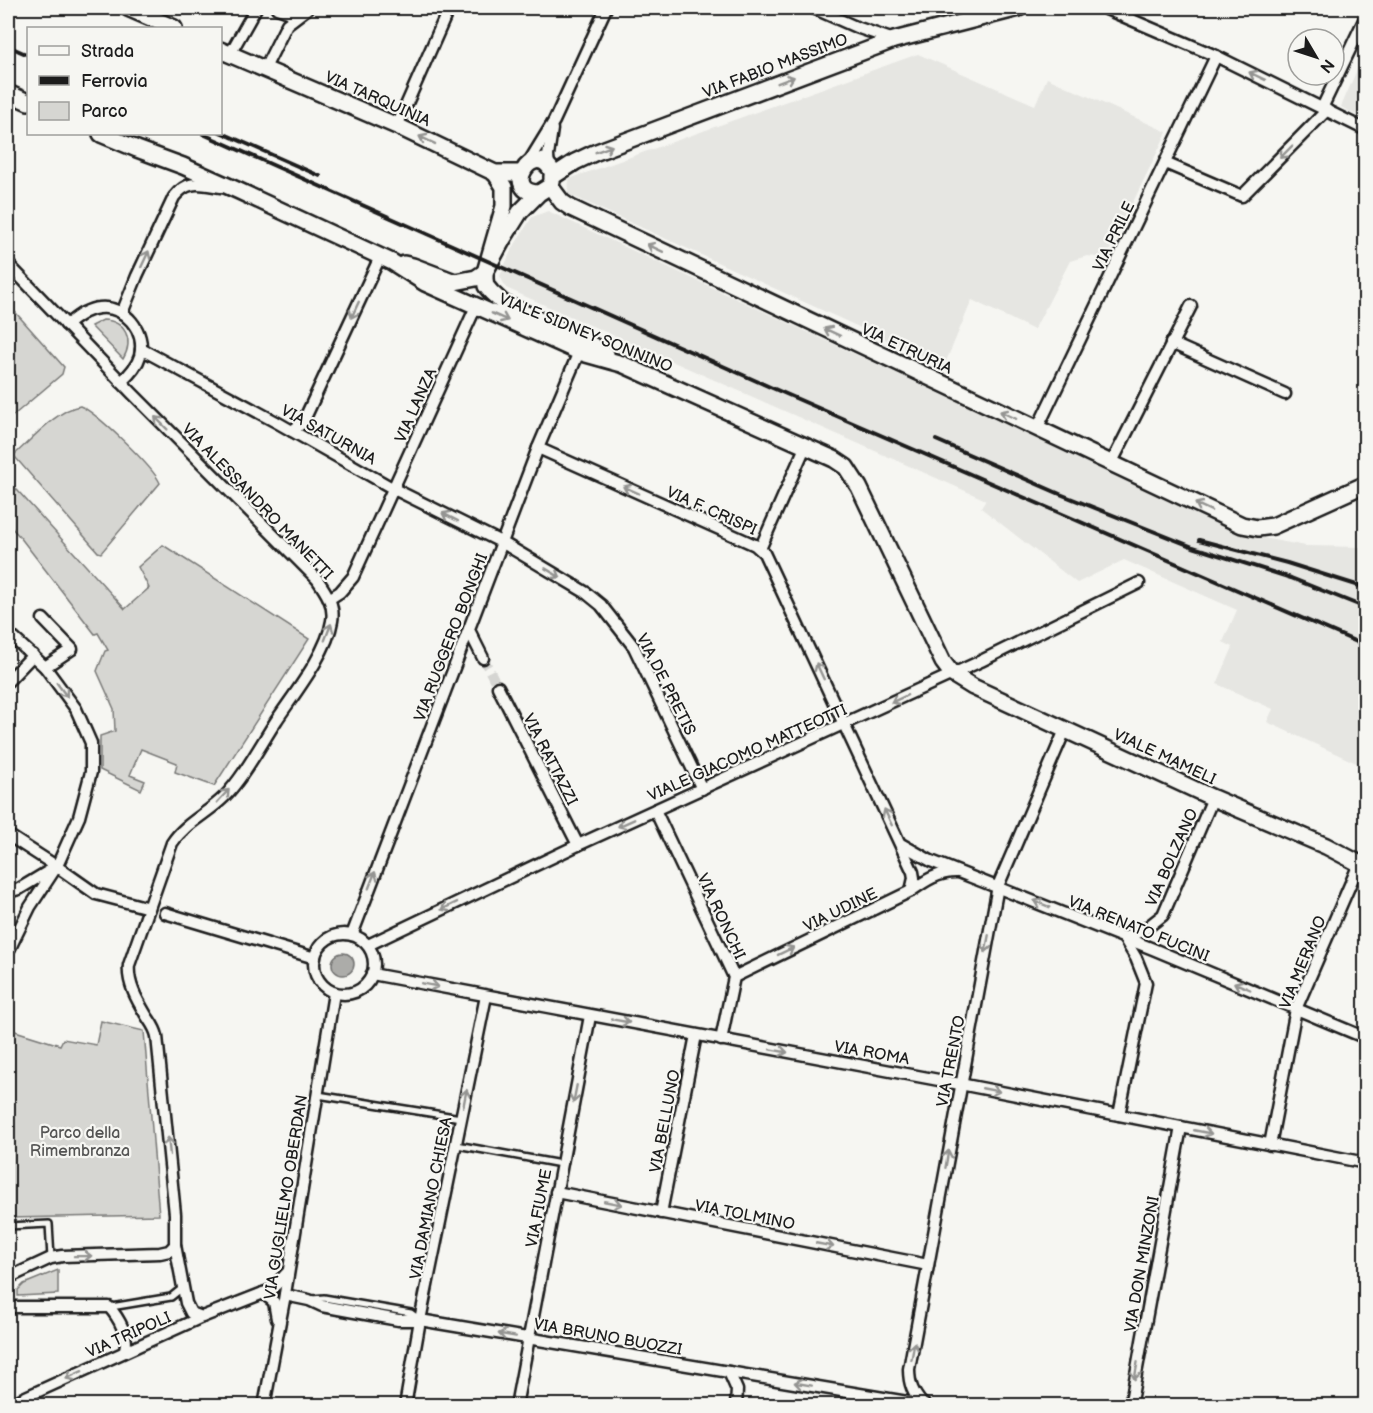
<svg xmlns="http://www.w3.org/2000/svg" width="1373" height="1413" font-family="'Balsamiq Sans',sans-serif">
<style>
.built{fill:#e6e6e2}
.green{fill:#d6d6d2;stroke:#797977;stroke-width:1.5}
.water{fill:#acaca9;stroke:#727271;stroke-width:1.5}
.lines{fill:none;stroke-linecap:round;stroke-linejoin:round}
.street-tunnel{stroke:#d5d5d2;stroke-width:10;stroke-dasharray:10 5;stroke-linecap:butt}
.lane-casing{stroke:#1c1c1c;stroke-width:10}
.street-casing{stroke:#1c1c1c;stroke-width:15}
.secondary-casing{stroke:#1c1c1c;stroke-width:20}
.lane{stroke:#f6f6f2;stroke-width:5}
.street{stroke:#f6f6f2;stroke-width:10}
.secondary{stroke:#f6f6f2;stroke-width:15}
.rail{stroke:#1c1c1c;stroke-width:4}
.oneway{stroke:#949492}
.labels{text-anchor:middle;stroke-width:4.5;stroke-linejoin:round;paint-order:stroke}
.street-label{font-size:16px;fill:#1c1c1c;stroke:#f6f6f2}
.park-label{font-size:16px;fill:#545453;stroke:#f6f6f2}
</style>
<rect width="100%" height="100%" fill="#f6f6f2"/>
<filter id="ink" filterUnits="userSpaceOnUse"><feTurbulence type="fractalNoise" baseFrequency=".0167" numOctaves="2"/><feDisplacementMap in="SourceGraphic" scale="12" xChannelSelector="R" yChannelSelector="G"/><feConvolveMatrix kernelMatrix="1 2 1 2 8 2 1 2 1" color-interpolation-filters="sRGB"/></filter>
<g filter="url(#ink)">
<g class="built">
<polygon points="1365,51 1365,120 1341,107"/>
<polygon points="918,54 1035,105 1047,78 1167,132 1106,258 1087,256 1070,261 1034,330 972,300 944,366 568,194 569,179"/>
<polygon points="548,211 1228,528 1257,537 1306,546 1365,547 1365,767 1267,722 1273,709 1217,684 1233,647 1223,642 1237,610 1124,560 1077,583 981,508 986,500 506,288 500,276 511,251 532,217"/>
</g>
<g class="green">
<polygon points="8,304 64,367 62,374 8,420"/>
<path d="M103,320C126,321 134,340 123,359L91,326Z"/>
<path d="M80,406C96,412 153,467 160,483L101,553L98,552L15,457V454C31,440 58,409 80,406Z"/>
<polygon points="8,480 125,609 149,588 138,567 163,545 309,639 214,786 175,772 177,763 141,749 130,775 145,781 141,790 100,770 100,736 115,731 114,709 97,671 105,651 108,650 98,633 95,634 20,537 8,524"/>
<polygon points="101,1021 144,1031 159,1215 8,1218 8,1043 15,1031 60,1045 63,1039 96,1045"/>
<polygon points="58,1270 58,1294 18,1296 18,1290 24,1284"/>
</g>
<circle class="water" cx="343" cy="964" r="11"/>
<g class="lines">
<polyline class="street-tunnel" points="483,658 498,687"/>
<g class="lane-casing">
<g id="lane">
<polyline points="318,1095 461,1118"/>
<polyline points="457,1145 561,1164"/>
<polyline points="8,1226 49,1224 51,1258"/>
<polyline points="312,1299 324,1298 411,1313 419,1319"/>
<polyline points="111,1307 171,1297 181,1289"/>
</g>
</g>
<g class="street-casing">
<g id="street">
<polyline points="277,8 297,15"/>
<polyline points="813,8 856,27 894,40"/>
<polyline points="1104,8 1216,56 1366,130"/>
<polyline points="230,54 256,8"/>
<polyline points="265,68 287,24 308,8"/>
<polyline points="1322,108 1366,16"/>
<polyline points="397,126 449,8"/>
<polyline points="1165,163 1242,196 1327,110"/>
<polyline points="527,165 554,121 606,8"/>
<polyline points="549,167 548,156 552,129"/>
<path d="M8,264L132,393L317,579C326,592 335,605 332,621C327,653 294,694 276,721C261,744 243,778 224,797C207,814 185,823 172,843L129,965C127,983 137,1000 146,1015C151,1023 155,1027 157,1036L175,1214V1245L169,1251L160,1253L62,1256L51,1258L8,1278"/>
<path d="M122,313L137,276L174,197C188,179 200,184 221,187"/>
<path d="M66,325C76,318 86,309 99,308C125,305 146,331 140,356C137,367 129,375 121,382"/>
<polyline points="1171,343 1285,394"/>
<polyline points="141,349 278,423 394,489 503,543 585,592 601,605 634,647 702,789"/>
<polyline points="1037,429 1216,56"/>
<polyline points="292,431 301,424 305,418 380,257"/>
<polyline points="538,448 755,545 764,553 913,872 914,878 911,891"/>
<polyline points="1111,464 1191,306"/>
<polyline points="760,549 806,445"/>
<polyline points="329,599 340,592 353,577 473,313"/>
<polyline points="43,619 72,649 45,667"/>
<polyline points="469,630 483,658"/>
<polyline points="8,633 45,667 76,709 91,743 91,772 79,817 57,866 30,907 8,952"/>
<polyline points="8,681 33,655"/>
<polyline points="498,687 578,845"/>
<polyline points="655,810 734,977 721,1040"/>
<polyline points="8,835 59,868 96,894 149,908"/>
<polyline points="901,844 931,861 1153,949 1366,1038"/>
<polyline points="8,892 19,889 54,868"/>
<polyline points="165,913 315,958"/>
<circle cx="344" cy="964" r="30"/>
<polyline points="352,935 538,448 579,352"/>
<polyline points="368,945 578,845 981,661 1139,583"/>
<polyline points="372,974 960,1084 1366,1163"/>
<path d="M734,977L911,891C925,881 938,872 956,872"/>
<polyline points="1119,1115 1146,983 1136,958 1124,938 1144,930 1163,915 1213,798"/>
<polyline points="1270,1145 1296,1009 1359,864"/>
<polyline points="556,1192 928,1265"/>
<polyline points="661,1213 696,1035"/>
<polyline points="175,1245 186,1303 191,1313 202,1317"/>
<polyline points="263,1293 274,1302 277,1319"/>
<polyline points="285,1295 309,1300 322,1306 382,1317 398,1320 420,1320 925,1405"/>
<path d="M8,1307H109C119,1318 129,1336 125,1351"/>
<polyline points="729,1372 737,1390 736,1406"/>
<polyline points="8,1405 202,1317 271,1290 287,1273"/>
<path d="M923,1405C913,1393 909,1385 909,1369L998,886L1065,730"/>
<polyline points="264,1406 284,1300 334,993"/>
<polyline points="405,1406 420,1320 486,996"/>
<polyline points="516,1406 590,1016"/>
<polyline points="1128,1406 1132,1396 1181,1127"/>
</g>
</g>
<g class="secondary-casing">
<g id="secondary">
<polyline points="128,8 174,28"/>
<polyline points="220,50 397,126 495,173 521,173"/>
<polyline points="8,93 28,102"/>
<polyline points="101,134 137,149 183,166 239,191 392,262 425,283 557,342 579,352 622,364 834,459 846,467 859,487 943,662 952,674 973,687 1213,798 1326,846 1366,867"/>
<polyline points="495,173 504,187 504,206 485,272 485,279 486,286 491,292 504,304 580,338 606,354"/>
<polyline points="552,177 575,162 594,153 894,40 1019,8"/>
<polyline points="550,186 562,202 571,208 1242,525 1258,528 1273,526 1366,484"/>
<path d="M404,264L413,266L455,282L476,278L485,272L503,239L520,212L539,193L550,186C553,180 554,174 550,168C531,142 502,193 539,193"/>
</g>
</g>
<use href="#lane" class="lane"/>
<use href="#street" class="street"/>
<use href="#secondary" class="secondary"/>
<g class="rail">
<polyline points="8,46 28,55"/>
<polyline points="220,132 320,176"/>
<polyline points="203,134 770,387 1366,646"/>
<polyline points="936,440 1060,494 1193,547 1291,578 1366,608"/>
<polyline points="1199,540 1287,563 1366,588"/>
</g>
</g>
<defs><path id="oneway-shaft" d="M-6 0H5M1.5-3L5.5 0L1.5 3" fill="none" stroke-width="1.6" stroke-linecap="round" stroke-linejoin="round" transform="scale(1.5)"/></defs>
<g class="oneway">
<use href="#oneway-shaft" transform="translate(1257 76) rotate(-154)"/>
<use href="#oneway-shaft" transform="translate(786 80) rotate(-21)"/>
<use href="#oneway-shaft" transform="translate(427 140) rotate(-154)"/>
<use href="#oneway-shaft" transform="translate(604 149) rotate(-21)"/>
<use href="#oneway-shaft" transform="translate(1286 152) rotate(135)"/>
<use href="#oneway-shaft" transform="translate(655 248) rotate(-155)"/>
<use href="#oneway-shaft" transform="translate(145 259) rotate(-65)"/>
<use href="#oneway-shaft" transform="translate(355 310) rotate(115)"/>
<use href="#oneway-shaft" transform="translate(500 317) rotate(24)"/>
<use href="#oneway-shaft" transform="translate(832 332) rotate(-155)"/>
<use href="#oneway-shaft" transform="translate(1008 415) rotate(-155)"/>
<use href="#oneway-shaft" transform="translate(161 423) rotate(-135)"/>
<use href="#oneway-shaft" transform="translate(631 490) rotate(-156)"/>
<use href="#oneway-shaft" transform="translate(1203 507) rotate(-155)"/>
<use href="#oneway-shaft" transform="translate(450 517) rotate(-153)"/>
<use href="#oneway-shaft" transform="translate(553 573) rotate(31)"/>
<use href="#oneway-shaft" transform="translate(328 632) rotate(-69)"/>
<use href="#oneway-shaft" transform="translate(820 671) rotate(-115)"/>
<use href="#oneway-shaft" transform="translate(62 690) rotate(54)"/>
<use href="#oneway-shaft" transform="translate(899 699) rotate(155)"/>
<use href="#oneway-shaft" transform="translate(223 796) rotate(-47)"/>
<use href="#oneway-shaft" transform="translate(888 817) rotate(-115)"/>
<use href="#oneway-shaft" transform="translate(626 823) rotate(156)"/>
<use href="#oneway-shaft" transform="translate(372 880) rotate(-69)"/>
<use href="#oneway-shaft" transform="translate(1042 904) rotate(-158)"/>
<use href="#oneway-shaft" transform="translate(449 906) rotate(154)"/>
<use href="#oneway-shaft" transform="translate(987 944) rotate(101)"/>
<use href="#oneway-shaft" transform="translate(786 951) rotate(-26)"/>
<use href="#oneway-shaft" transform="translate(430 985) rotate(11)"/>
<use href="#oneway-shaft" transform="translate(1242 986) rotate(-157)"/>
<use href="#oneway-shaft" transform="translate(621 1021) rotate(10)"/>
<use href="#oneway-shaft" transform="translate(779 1051) rotate(10)"/>
<use href="#oneway-shaft" transform="translate(991 1090) rotate(11)"/>
<use href="#oneway-shaft" transform="translate(575 1094) rotate(101)"/>
<use href="#oneway-shaft" transform="translate(465 1098) rotate(-79)"/>
<use href="#oneway-shaft" transform="translate(1203 1132) rotate(11)"/>
<use href="#oneway-shaft" transform="translate(169 1146) rotate(-96)"/>
<use href="#oneway-shaft" transform="translate(947 1159) rotate(-80)"/>
<use href="#oneway-shaft" transform="translate(613 1203) rotate(11)"/>
<use href="#oneway-shaft" transform="translate(825 1245) rotate(11)"/>
<use href="#oneway-shaft" transform="translate(83 1256) rotate(-1)"/>
<use href="#oneway-shaft" transform="translate(507 1335) rotate(-170)"/>
<use href="#oneway-shaft" transform="translate(913 1351) rotate(-80)"/>
<use href="#oneway-shaft" transform="translate(1136 1371) rotate(100)"/>
<use href="#oneway-shaft" transform="translate(74 1375) rotate(155)"/>
<use href="#oneway-shaft" transform="translate(803 1384) rotate(-170)"/>
</g>
</g>
<g class="labels">
<g class="street-label">
<text transform="translate(775 65) rotate(-21)" y="6">VIA FABIO MASSIMO</text>
<text transform="translate(378 98) rotate(24)" y="6">VIA TARQUINIA</text>
<text transform="translate(1113 236) rotate(-64)" y="6">VIA PRILE</text>
<text transform="translate(586 332) rotate(22)" y="6">VIALE SIDNEY SONNINO</text>
<text transform="translate(907 348) rotate(25)" y="6">VIA ETRURIA</text>
<text transform="translate(415 405) rotate(-66)" y="6">VIA LANZA</text>
<text transform="translate(329 434) rotate(29)" y="6">VIA SATURNIA</text>
<text transform="translate(258 501) rotate(46)" y="6">VIA ALESSANDRO MANETTI</text>
<text transform="translate(712 510) rotate(24)" y="6">VIA F. CRISPI</text>
<text transform="translate(450 637) rotate(-69)" y="6">VIA RUGGERO BONGHI</text>
<text transform="translate(667 684) rotate(63)" y="6">VIA DE PRETIS</text>
<text transform="translate(747 752) rotate(-24)" y="6">VIALE GIACOMO MATTEOTTI</text>
<text transform="translate(1165 756) rotate(25)" y="6">VIALE MAMELI</text>
<text transform="translate(551 759) rotate(63)" y="6">VIA RATTAZZI</text>
<text transform="translate(1171 857) rotate(-66)" y="6">VIA BOLZANO</text>
<text transform="translate(840 909) rotate(-26)" y="6">VIA UDINE</text>
<text transform="translate(722 916) rotate(65)" y="6">VIA RONCHI</text>
<text transform="translate(1139 928) rotate(22)" y="6">VIA RENATO FUCINI</text>
<text transform="translate(1302 962) rotate(-68)" y="6">VIA MERANO</text>
<text transform="translate(872 1052) rotate(10)" y="6">VIA ROMA</text>
<text transform="translate(950 1061) rotate(-79)" y="6">VIA TRENTO</text>
<text transform="translate(664 1121) rotate(-79)" y="6">VIA BELLUNO</text>
<text transform="translate(285 1197) rotate(-81)" y="6">VIA GUGLIELMO OBERDAN</text>
<text transform="translate(430 1198) rotate(-79)" y="6">VIA DAMIANO CHIESA</text>
<text transform="translate(538 1208) rotate(-79)" y="6">VIA FIUME</text>
<text transform="translate(745 1214) rotate(11)" y="6">VIA TOLMINO</text>
<text transform="translate(1141 1264) rotate(-80)" y="6">VIA DON MINZONI</text>
<text transform="translate(128 1334) rotate(-24)" y="6">VIA TRIPOLI</text>
<text transform="translate(608 1336) rotate(10)" y="6">VIA BRUNO BUOZZI</text>
</g>
<g class="park-label">
<text x="80" y="1138">Parco della<tspan x="80" dy="18">Rimembranza</tspan></text>
</g>
</g>
<rect width="1373" height="1413" fill="none" stroke="#f6f6f2" stroke-width="30"/>
<rect x="15" y="15" width="1343" height="1383" fill="none" stroke="#1c1c1c" stroke-width="2" filter="url(#ink)"/>
<rect x="27" y="27" width="195" height="108" fill="#f6f6f2" stroke="#9f9f9c" stroke-width="1.5"/>
<rect x="39" y="46" width="30" height="9" fill="#f6f6f2" stroke="#9f9f9c" stroke-width="1.5"/>
<text x="81" y="57" font-size="18" fill="#1c1c1c">Strada</text>
<rect x="39" y="76" width="30" height="9" fill="#1c1c1c" stroke="#9f9f9c" stroke-width="1.5"/>
<text x="81" y="87" font-size="18" fill="#1c1c1c">Ferrovia</text>
<rect x="39" y="102" width="30" height="18" fill="#d6d6d2" stroke="#9f9f9c" stroke-width="1.5"/>
<text x="81" y="117" font-size="18" fill="#1c1c1c">Parco</text>
<g transform="translate(1316 57) rotate(129)"><circle r="28" fill="#f6f6f2" stroke="#9f9f9c" stroke-width="1.5"/>
<path d="M0-4.5L10 22L0 15L-10 22Z" fill="#1c1c1c"/>
<text y="-9" font-size="16" font-weight="bold" text-anchor="middle" fill="#1c1c1c">N</text>
</g>
</svg>
